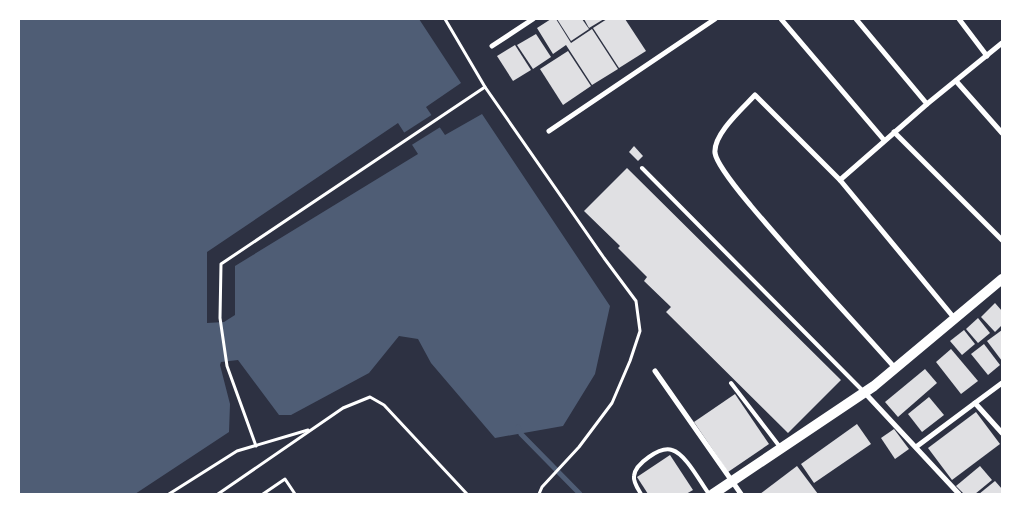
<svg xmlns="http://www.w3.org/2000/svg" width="1021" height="513" font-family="'IBM Plex Serif',serif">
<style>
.water{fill:#4f5d75;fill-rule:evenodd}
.pier{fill:#2d3142}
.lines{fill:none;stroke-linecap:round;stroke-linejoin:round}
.stream{stroke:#4f5d75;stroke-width:5}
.building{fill:#e0e0e3}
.path{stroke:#fff;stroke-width:3}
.service{stroke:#fff;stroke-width:4}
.minor{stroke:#fff;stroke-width:5}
.secondary{stroke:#fff;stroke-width:10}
</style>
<rect width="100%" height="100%" fill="#2d3142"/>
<path class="water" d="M19,19H419L461,83L426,107L445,135L482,114L610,306L595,374L563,426L495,438L431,363L418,339L399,336L369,373L291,415H279L238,360L221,362L220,365L230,404L229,432L135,494H19ZM398,123L418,154L235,266V315L224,322L207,323V252Z"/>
<polygon class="pier" points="433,114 442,126 410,146 402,134"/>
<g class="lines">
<polyline class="stream" points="518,427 521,434 580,494"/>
</g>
<g class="building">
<polygon points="551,19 556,19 571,43 592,29 618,69 592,85 566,45 553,54 537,28"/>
<polygon points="557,19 582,19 589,29 571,41"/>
<polygon points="584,19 604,19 589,28"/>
<polygon points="607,19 625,19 646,51 619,68 593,28"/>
<polygon points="536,34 551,57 533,69 517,45"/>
<polygon points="515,45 531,70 513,81 497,56"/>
<polygon points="568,51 591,86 563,105 540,69"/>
<polygon points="634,146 643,156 638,161 629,152"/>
<polygon points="627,168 841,380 788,433 666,312 671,307 644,281 647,277 618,248 620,246 584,211"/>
<polygon points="995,303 1002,311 1002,325 995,332 981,317"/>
<polygon points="978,318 990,333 978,343 966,329"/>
<polygon points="964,330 975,344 962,355 950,341"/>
<polygon points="1002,330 1002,361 987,341"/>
<polygon points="984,344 1000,365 988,375 971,354"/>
<polygon points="951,349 978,381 961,394 936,362"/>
<polygon points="925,369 937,383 898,417 885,402"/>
<polygon points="735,394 769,444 728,472 694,422"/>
<polygon points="929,397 944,415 922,432 908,414"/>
<polygon points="976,412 1000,444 952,480 928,448"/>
<polygon points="857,424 871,444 814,483 801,464"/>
<polygon points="894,429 909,449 895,459 881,438"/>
<polygon points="670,455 693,490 686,494 648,494 637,477"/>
<polygon points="797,466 818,494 760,494"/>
<polygon points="980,466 992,480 975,494 964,494 956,486"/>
<polygon points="995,481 1002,489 1002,494 979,494"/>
</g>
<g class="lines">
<g class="path">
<polyline points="445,19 485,87 604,258 636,301 640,331 630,361 612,403 579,447 542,487 539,494"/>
<polyline points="256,446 227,366 220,318 221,264 485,87"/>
<polyline points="169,494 237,451 308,430"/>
<polyline points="218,494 343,408 370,397 384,405 467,494"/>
<polyline points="263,494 285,479 295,494"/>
</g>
<g class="service">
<polyline points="642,168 863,391"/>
<polyline points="731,383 780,447"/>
<path d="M641,494C638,489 633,482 634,476C635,464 660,446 672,450C686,454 700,482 709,494"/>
</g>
<g class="minor">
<polyline points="781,19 884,140"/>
<polyline points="959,19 987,56"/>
<polyline points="492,46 533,19"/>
<polyline points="956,81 1002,133"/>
<polyline points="927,104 1002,43"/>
<polyline points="549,131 715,19"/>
<polyline points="894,132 1002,240"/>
<polyline points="840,180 927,104 856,19"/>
<path d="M895,368C847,314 798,262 751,206C742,195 717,166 715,153C713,134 743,108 755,95L840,180L955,319"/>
<polyline points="655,371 741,494"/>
<polyline points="865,393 959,494"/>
<polyline points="975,403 1002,383"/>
<polyline points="916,447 975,403 1002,433"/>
</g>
<polyline class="secondary" points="713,494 874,386 1002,279"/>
</g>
<rect width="1021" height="513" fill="none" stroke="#ffffff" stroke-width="40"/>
</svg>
